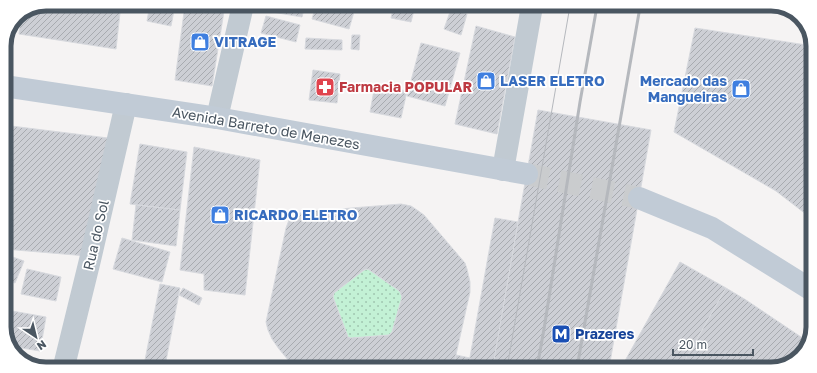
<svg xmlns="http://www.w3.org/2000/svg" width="817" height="373" font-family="'Golos Text',sans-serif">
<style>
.grass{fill:url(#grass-dots)}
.building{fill:url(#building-hatch);stroke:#d7d9de;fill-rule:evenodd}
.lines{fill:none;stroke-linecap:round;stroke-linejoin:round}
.secondary-tunnel{stroke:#caccce;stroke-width:22;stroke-dasharray:22 11;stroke-linecap:butt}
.street{stroke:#c1cad2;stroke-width:22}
.secondary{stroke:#c1cbd6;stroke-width:22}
.tram{stroke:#b5b8bd;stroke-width:1}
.rail{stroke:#b5b8bd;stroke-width:3}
.labels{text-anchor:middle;stroke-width:3.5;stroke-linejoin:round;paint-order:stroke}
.shop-label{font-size:14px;font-weight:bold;fill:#366cbe;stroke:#fff;text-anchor:start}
.health-label{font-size:14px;font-weight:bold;fill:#be3a42;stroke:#fff;text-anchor:start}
.street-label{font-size:14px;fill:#4a5661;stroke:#fff}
.transit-label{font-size:14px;font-weight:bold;fill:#164399;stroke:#fff;text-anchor:start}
.rim{fill:none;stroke:#4a5661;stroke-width:5}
</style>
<defs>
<pattern id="grass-dots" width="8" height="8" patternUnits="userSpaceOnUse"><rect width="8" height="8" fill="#c3f1d5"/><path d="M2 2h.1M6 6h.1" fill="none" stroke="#a0c6b0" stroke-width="1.8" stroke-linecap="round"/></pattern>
<pattern id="building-hatch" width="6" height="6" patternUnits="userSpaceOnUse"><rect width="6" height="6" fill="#cdcfd5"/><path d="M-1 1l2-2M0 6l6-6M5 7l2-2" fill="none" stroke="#a8abb0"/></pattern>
</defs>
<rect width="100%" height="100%" fill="#f5f3f3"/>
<polygon class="grass" points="368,269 398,290 400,292 402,297 392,332 389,335 351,338 348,337 333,297 334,293 364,270"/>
<g class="building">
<polygon points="46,4 121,4 116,49 19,34 21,14"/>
<polygon points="150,4 175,5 171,26 147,21"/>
<polygon points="185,5 225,5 212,86 175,80"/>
<polygon points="261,5 305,5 302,17 260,10"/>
<polygon points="316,5 356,5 349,29 312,19"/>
<polygon points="394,6 415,6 411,22 391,18"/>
<polygon points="451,9 467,14 461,35 444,29"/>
<polygon points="266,16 300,25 296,42 261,33"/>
<polygon points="476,26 515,37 497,134 455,124"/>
<polygon points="695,28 813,46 811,218 776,191 674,132"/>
<polygon points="352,35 360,35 359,50 351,49"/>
<polygon points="306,38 342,40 342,50 305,49"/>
<polygon points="421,43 460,53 445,106 407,96"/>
<polygon points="313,70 340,74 337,103 309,100"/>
<polygon points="375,85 407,91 401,118 370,112"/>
<polygon points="538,110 651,130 609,368 492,368"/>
<polygon points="11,126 108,138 87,256 4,249 4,164"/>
<polygon points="140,144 187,152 180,210 130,204"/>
<polygon points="194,147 260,160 245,295 204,290 204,274 180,270"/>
<path d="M401,204L411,206L417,210L424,215L465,263L467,269L470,282V292L453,368L294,367L279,349L272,339L268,330L266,322L286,228L289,220L295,215L303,212ZM368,269L398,290L400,292L402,297L392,332L389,335L351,338L348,337L333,297L334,293L364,270Z"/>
<polygon points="136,205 180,210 176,246 132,240"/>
<polygon points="495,218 518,222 494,360 492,368 468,368"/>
<polygon points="122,238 170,252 162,282 113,269"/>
<polygon points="7,255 24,261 15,283 4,279 4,263"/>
<polygon points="680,262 726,288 680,369 621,368"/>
<polygon points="27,269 61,277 56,301 21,294"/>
<polygon points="160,284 180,288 165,366 150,366 144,365"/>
<polygon points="183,288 202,298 199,305 179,295"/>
<polygon points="726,288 746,300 810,343 794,362 771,369 680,369"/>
<polygon points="12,311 46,317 40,351 10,346 8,340"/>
<polygon points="456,355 470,358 468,368 453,368"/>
</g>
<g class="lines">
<polyline class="secondary-tunnel" points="527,174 639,198"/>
<g class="street">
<polyline points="217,118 243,5"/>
<polyline points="503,170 532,6"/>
<polyline points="64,366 90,260 126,104"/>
</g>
<g class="secondary">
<polyline points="4,86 217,118 527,174"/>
<polyline points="639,198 712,228 810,289"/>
</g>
<polyline class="tram" points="507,368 570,6"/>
<g class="rail">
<polyline points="537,368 544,329 580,102 597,6"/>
<polyline points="577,368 640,7"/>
</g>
</g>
<defs>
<g id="shop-square" transform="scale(1)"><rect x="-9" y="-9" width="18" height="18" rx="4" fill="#3f7fe0" stroke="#fff"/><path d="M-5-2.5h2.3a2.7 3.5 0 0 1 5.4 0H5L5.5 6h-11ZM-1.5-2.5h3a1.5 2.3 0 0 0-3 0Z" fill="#fff"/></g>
<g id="pharmacy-square" transform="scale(1)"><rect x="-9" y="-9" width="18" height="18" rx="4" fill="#e0444e" stroke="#fff"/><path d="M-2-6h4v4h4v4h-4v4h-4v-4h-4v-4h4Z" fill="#fff"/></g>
<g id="metro-square" transform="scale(1)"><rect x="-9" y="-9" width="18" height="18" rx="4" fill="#1a4fb4" stroke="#fff"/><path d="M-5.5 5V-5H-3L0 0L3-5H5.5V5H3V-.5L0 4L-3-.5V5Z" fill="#fff"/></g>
</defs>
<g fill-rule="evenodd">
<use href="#shop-square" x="200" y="42"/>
<use href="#shop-square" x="486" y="81"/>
<use href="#pharmacy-square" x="325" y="87"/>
<use href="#shop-square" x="741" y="89"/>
<use href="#shop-square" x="220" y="215"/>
<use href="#metro-square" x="561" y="334"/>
</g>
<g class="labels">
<g class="shop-label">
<text x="214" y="47">VITRAGE</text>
<text x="500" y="86">LASER ELETRO</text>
<text x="727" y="86" text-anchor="end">Mercado das<tspan x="727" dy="16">Mangueiras</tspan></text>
<text x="234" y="220">RICARDO ELETRO</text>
</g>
<g class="health-label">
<text x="339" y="92">Farmacia POPULAR</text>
</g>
<g class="street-label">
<text transform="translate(266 128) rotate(10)" y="5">Avenida Barreto de Menezes</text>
<text transform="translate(96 235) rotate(-77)" y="5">Rua do Sol</text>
</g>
<g class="transit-label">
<text x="575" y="339">Prazeres</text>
</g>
</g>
<path d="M0 0H817V373H0ZM46 11H771A35 35 0 0 1 806 46V327A35 35 0 0 1 771 362H46A35 35 0 0 1 11 327V46A35 35 0 0 1 46 11Z" fill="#fff" fill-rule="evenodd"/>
<path class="rim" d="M46 11H771A35 35 0 0 1 806 46V327A35 35 0 0 1 771 362H46A35 35 0 0 1 11 327V46A35 35 0 0 1 46 11Z"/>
<g transform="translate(36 337) rotate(145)" stroke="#ffffff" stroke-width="3" paint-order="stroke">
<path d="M0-3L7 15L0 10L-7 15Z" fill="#4a5661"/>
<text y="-6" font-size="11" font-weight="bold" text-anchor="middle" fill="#4a5661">N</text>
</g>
<path d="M673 349v6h80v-6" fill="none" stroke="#4a5661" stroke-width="2"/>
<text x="679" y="349" font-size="12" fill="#4a5661" stroke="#ffffff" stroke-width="3" paint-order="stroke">20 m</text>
</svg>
